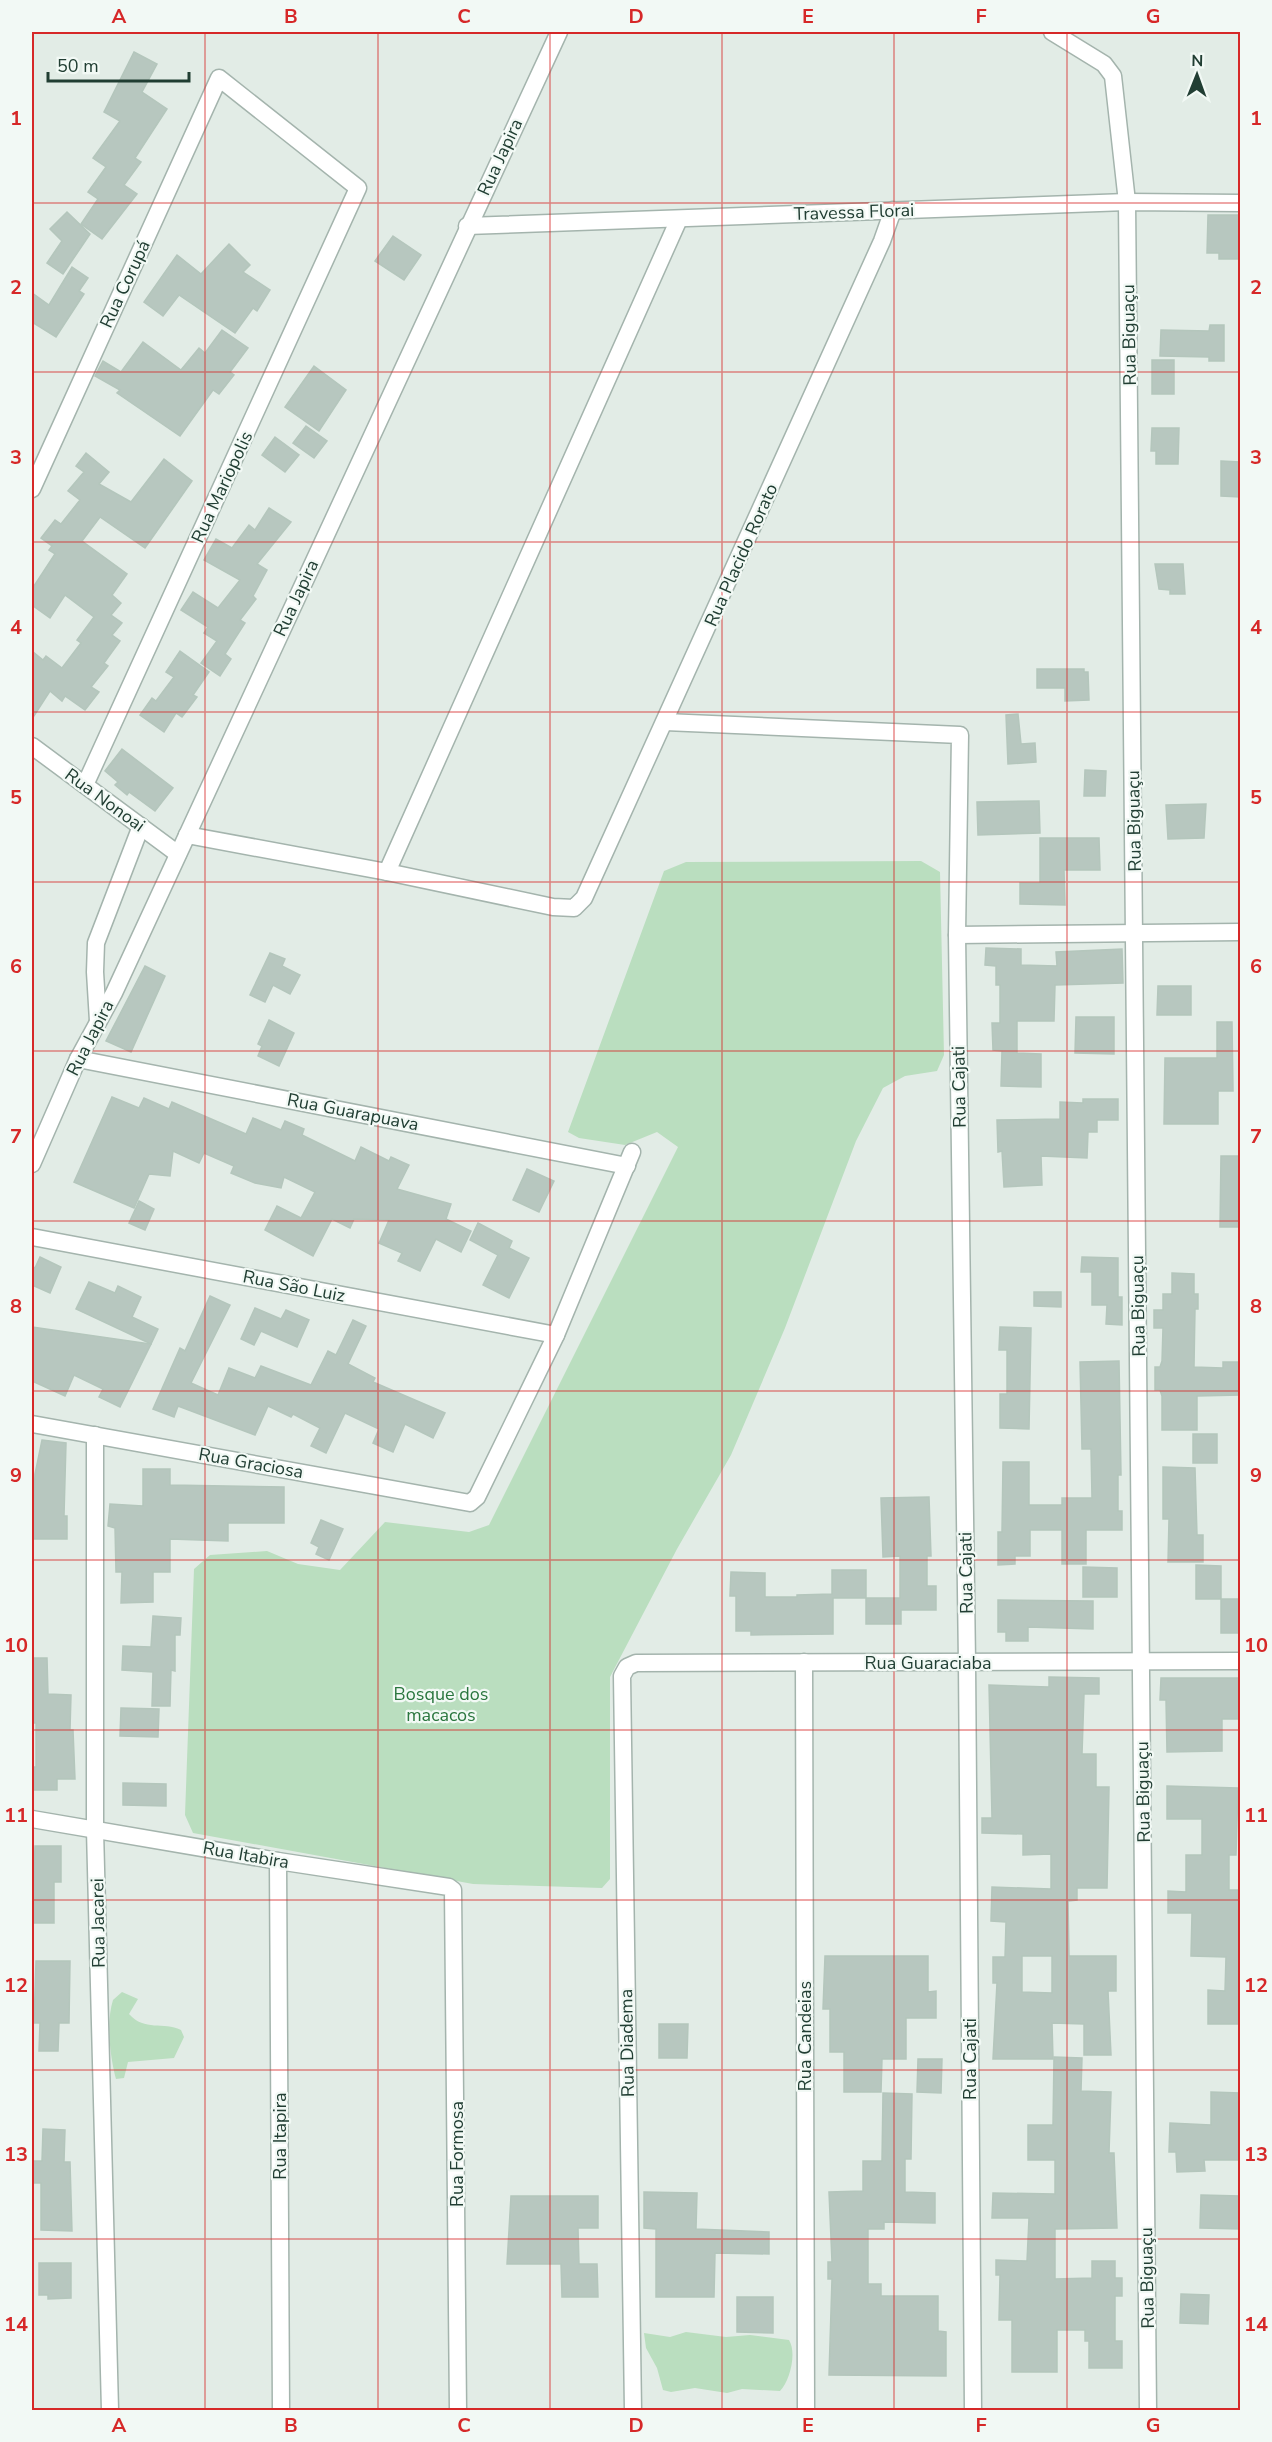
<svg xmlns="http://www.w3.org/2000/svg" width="1272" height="2442" font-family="'Nunito Sans',sans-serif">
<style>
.green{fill:#badebf}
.building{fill:#b7c7bf;stroke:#b4c6bc;stroke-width:1.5;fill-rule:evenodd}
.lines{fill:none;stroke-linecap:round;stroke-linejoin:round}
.minor-casing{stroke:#a4b4ad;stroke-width:19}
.minor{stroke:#fff;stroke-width:16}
.grid{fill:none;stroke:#d62828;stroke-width:1.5;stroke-opacity:0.55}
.labels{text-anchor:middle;stroke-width:4.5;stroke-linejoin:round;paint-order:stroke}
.street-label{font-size:18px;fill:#213e33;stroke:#f2f9f5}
.park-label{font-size:18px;fill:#2a763e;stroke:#f2f9f5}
.neatline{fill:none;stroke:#d62828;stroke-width:2}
.grid-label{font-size:20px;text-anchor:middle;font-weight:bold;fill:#d62828}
</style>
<rect width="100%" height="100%" fill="#e2ece6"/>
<g class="green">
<polygon points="921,861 940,872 944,1055 937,1071 905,1076 883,1088 856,1141 785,1328 731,1455 677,1549 610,1677 610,1879 602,1888 473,1884 193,1833 185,1815 194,1569 210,1555 267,1551 298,1564 340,1570 385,1522 469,1532 489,1525 678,1147 657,1132 625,1145 579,1138 568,1132 664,871 686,862"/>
<path d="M122,1992L138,1999L129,2014C145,2032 163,2021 181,2030L184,2037L174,2058L128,2062L124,2078L116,2079C110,2057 106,2022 113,2000Z"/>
<path d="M686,2332L726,2337L750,2335L789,2340C797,2353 790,2381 780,2391L742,2389L727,2393L695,2388L671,2392L663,2390L657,2368L646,2348L644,2333L670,2337Z"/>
</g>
<g class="building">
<polygon points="134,52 157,64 142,92 167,109 135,158 141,162 124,185 137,194 102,239 81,224 98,199 88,192 106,167 93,158 120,121 104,112"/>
<polygon points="67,212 90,234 63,274 47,263 62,241 50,229"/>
<polygon points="1208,215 1240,215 1240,259 1219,259 1219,253 1207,253"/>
<polygon points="393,236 421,255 404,280 375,261"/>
<polygon points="229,244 250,265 243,272 270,290 257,311 253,308 235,333 179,295 163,316 144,302 177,255 201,274"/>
<polygon points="72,267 88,278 79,291 84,294 56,337 32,322 32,293 49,305"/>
<polygon points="1210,325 1224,325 1224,361 1209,361 1209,357 1160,356 1161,330 1209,331"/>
<polygon points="222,330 248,348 230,372 234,375 219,394 213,390 180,436 117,393 120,390 95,376 103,361 121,372 143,342 181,370 199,348 205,353"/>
<rect x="1152" y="360" width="22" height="34"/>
<polygon points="314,366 346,390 319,431 285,407"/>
<polygon points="306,426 327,441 314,458 293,443"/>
<polygon points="1152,428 1179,428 1178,464 1156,464 1156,451 1151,451"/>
<polygon points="275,437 299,455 285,472 262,455"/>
<polygon points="86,453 109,472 99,484 131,502 164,459 192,481 145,548 100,517 82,541 127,574 112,595 121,603 111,615 122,623 112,635 120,641 104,663 108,666 91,687 99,692 85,710 65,696 62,701 50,691 32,719 32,651 43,660 46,656 62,668 81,643 77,640 94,617 65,595 50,618 32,605 32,589 55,554 49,550 52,546 41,538 55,520 61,524 80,500 68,491 84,472 76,466"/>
<polygon points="1221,461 1240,462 1240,497 1221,496"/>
<polygon points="269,508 291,522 257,564 267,570 253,596 256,599 240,620 245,623 225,654 231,659 220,676 201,663 217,641 204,633 208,627 181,610 193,592 218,608 240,580 204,560 216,539 232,548 249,525 255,530"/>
<polygon points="1155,564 1183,564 1185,594 1170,594 1170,590 1159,589"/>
<polygon points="180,651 209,672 193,695 197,697 182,717 176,713 164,732 140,715 152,698 156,701 174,677 166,672"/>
<polygon points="1037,669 1084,669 1084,672 1088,672 1089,700 1065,701 1065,688 1037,688"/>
<polygon points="1018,714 1021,744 1035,743 1036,762 1008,764 1006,715"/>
<polygon points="122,749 173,788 155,811 129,792 127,795 115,785 118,782 105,771"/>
<polygon points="1085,770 1106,771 1105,796 1084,796"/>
<polygon points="1039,801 1040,833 978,835 977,802"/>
<polygon points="1206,804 1204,838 1168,839 1166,805"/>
<polygon points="1040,838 1099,838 1100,870 1064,870 1065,905 1020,904 1020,883 1040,883"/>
<polygon points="986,948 1021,949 1021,965 1057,966 1056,952 1122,949 1123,983 1055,985 1054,1021 1017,1021 1017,1053 1041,1054 1041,1087 1001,1086 1002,1051 993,1050 992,1023 1000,1023 1000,985 996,985 996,966 985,965"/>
<polygon points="270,953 285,959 282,966 300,975 290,994 273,985 265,1002 250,995"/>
<polygon points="145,966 165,976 131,1052 106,1041"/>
<polygon points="1158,986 1191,986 1191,1015 1157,1015"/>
<polygon points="1076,1017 1114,1017 1114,1054 1075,1053"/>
<polygon points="269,1020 294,1033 279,1066 258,1056 262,1046 258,1044"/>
<polygon points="1217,1022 1232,1022 1233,1091 1218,1091 1218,1124 1164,1124 1165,1058 1217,1058"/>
<polygon points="112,1097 139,1108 144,1098 169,1109 172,1102 246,1134 253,1118 281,1130 285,1121 304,1129 302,1135 355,1161 361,1147 389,1161 391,1157 409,1165 397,1189 451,1204 446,1219 471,1231 461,1252 436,1239 420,1271 398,1261 402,1253 379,1243 389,1220 354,1219 350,1228 332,1219 313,1256 265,1230 277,1206 301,1218 315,1192 284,1177 281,1188 255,1183 231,1173 234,1166 204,1153 199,1163 173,1151 170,1176 149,1174 134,1208 74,1182"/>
<polygon points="1083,1099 1118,1099 1118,1120 1097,1120 1097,1132 1088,1132 1087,1158 1041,1156 1042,1185 1004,1187 1002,1151 998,1152 997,1120 1060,1119 1060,1102 1083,1103"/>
<polygon points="1221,1156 1240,1156 1240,1227 1220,1227"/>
<polygon points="527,1169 554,1181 539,1212 513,1200"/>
<polygon points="139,1201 154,1209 145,1230 129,1223"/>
<polygon points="478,1223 512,1241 509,1248 529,1258 509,1298 483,1285 498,1255 470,1240"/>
<polygon points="40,1257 61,1267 50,1293 32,1285 32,1266 35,1268"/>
<polygon points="1082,1257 1118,1258 1118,1297 1122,1297 1122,1325 1106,1324 1107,1305 1092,1305 1092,1272 1081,1272"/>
<polygon points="1172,1273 1194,1274 1194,1294 1198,1294 1198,1309 1195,1309 1194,1367 1223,1368 1223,1362 1240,1362 1240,1395 1197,1396 1197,1430 1162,1430 1162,1396 1160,1390 1155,1390 1155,1367 1160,1367 1162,1361 1163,1328 1154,1328 1154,1310 1163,1310 1163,1294 1172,1294"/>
<polygon points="89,1282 115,1293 118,1286 141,1297 132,1317 158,1329 151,1344 76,1309"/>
<polygon points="1034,1292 1061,1292 1061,1307 1034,1306"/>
<polygon points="210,1296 230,1305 191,1383 218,1395 229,1368 255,1378 261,1366 311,1385 328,1351 336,1355 353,1320 366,1326 348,1364 375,1378 373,1382 445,1413 433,1438 405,1424 393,1452 373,1443 379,1429 345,1413 326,1453 311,1446 320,1428 293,1414 291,1417 268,1406 255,1435 178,1406 174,1417 153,1409 180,1348 185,1351"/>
<polygon points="255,1308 281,1319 286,1310 309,1320 297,1347 261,1331 254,1345 241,1339"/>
<polygon points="32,1327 151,1344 120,1407 99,1397 103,1389 74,1375 65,1396 32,1381"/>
<polygon points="1000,1327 1031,1328 1029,1429 1000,1428 1000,1394 1007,1394 1007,1350 999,1350"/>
<polygon points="1119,1361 1121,1475 1118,1475 1118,1511 1122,1511 1122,1530 1086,1530 1086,1564 1062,1564 1062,1530 1030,1530 1030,1556 1015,1556 1015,1564 998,1565 998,1532 1002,1532 1003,1462 1029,1462 1029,1505 1062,1505 1062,1498 1092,1498 1091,1449 1082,1449 1080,1362"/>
<rect x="1193" y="1434" width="24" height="29"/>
<polygon points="42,1440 66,1443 64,1516 67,1516 67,1539 32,1539 35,1474"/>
<polygon points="1163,1467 1195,1468 1197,1535 1203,1535 1203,1562 1168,1562 1169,1519 1163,1519"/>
<polygon points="143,1469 170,1469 170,1485 284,1487 284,1523 228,1523 228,1541 170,1539 170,1572 153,1572 153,1602 121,1603 122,1572 116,1572 115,1528 108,1526 110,1504 143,1506"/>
<polygon points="929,1497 931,1556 927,1556 927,1586 936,1586 936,1610 901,1610 901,1624 866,1624 866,1598 900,1598 900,1556 883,1557 881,1498"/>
<polygon points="321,1520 343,1529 329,1560 316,1554 319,1547 311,1543"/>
<polygon points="1196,1565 1221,1566 1221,1599 1196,1599"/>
<polygon points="1083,1567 1117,1568 1117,1597 1083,1597"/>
<polygon points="832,1570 866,1570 866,1598 833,1598 833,1634 751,1635 751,1631 736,1631 736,1596 730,1596 731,1572 765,1573 765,1597 797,1597 797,1595 832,1594"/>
<rect x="1221" y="1599" width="19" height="34"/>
<polygon points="998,1600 1093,1601 1093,1629 1028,1627 1028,1641 1006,1641 1006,1632 998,1632"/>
<polygon points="153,1616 181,1618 180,1635 175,1635 175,1671 171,1670 170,1706 152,1706 153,1672 122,1670 123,1646 151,1647"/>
<polygon points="32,1658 47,1658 48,1694 71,1695 70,1730 73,1730 75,1779 57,1779 57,1790 32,1790 32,1767 36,1767 36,1723 32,1723"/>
<path d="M1049,1677L1099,1678V1694H1084L1082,1754H1096V1787H1109L1107,1888H1077V1900L1068,1901L1069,1956H1116V1991H1108L1111,2055H1084V2024L1052,2023L1053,2059H993L997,1983H993V1957H1005L1006,1922L991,1921L992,1887L1051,1889V1854L1023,1855V1834L982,1833V1818H992L989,1685L1049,1687ZM1022,1956H1052V1993L1022,1992Z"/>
<polygon points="1161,1678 1240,1678 1240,1719 1222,1719 1222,1751 1167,1752 1166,1700 1160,1700"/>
<polygon points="121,1708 159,1709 158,1737 120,1736"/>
<polygon points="123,1783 166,1784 166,1806 123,1805"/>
<polygon points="1167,1786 1238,1788 1236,1855 1229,1855 1229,1890 1240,1890 1239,2024 1208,2024 1208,1990 1225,1991 1226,1957 1191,1956 1192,1913 1168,1913 1168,1891 1186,1892 1186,1855 1202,1855 1202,1819 1167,1819"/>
<polygon points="35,1846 61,1846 61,1882 54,1882 54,1923 32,1923"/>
<polygon points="825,1956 928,1956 928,1992 936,1991 936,2018 906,2018 906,2059 882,2059 881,2092 844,2092 844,2052 830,2052 830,2009 823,2009"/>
<polygon points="36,1961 70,1961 69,2023 59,2023 58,2051 39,2051 40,2023 34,2023"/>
<polygon points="659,2024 688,2024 687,2058 659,2058"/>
<polygon points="1054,2057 1082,2058 1081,2091 1111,2092 1109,2153 1114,2153 1117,2228 1055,2229 1055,2279 1092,2278 1092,2261 1115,2261 1115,2278 1122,2278 1122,2296 1115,2296 1115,2341 1122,2341 1122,2368 1089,2368 1089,2341 1085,2341 1085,2330 1057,2330 1057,2372 1012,2372 1012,2320 999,2320 1000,2275 996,2275 996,2260 1027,2261 1029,2218 992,2218 993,2193 1055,2194 1055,2160 1028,2160 1028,2125 1053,2125"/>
<polygon points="918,2059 942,2059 941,2093 917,2092"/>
<polygon points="1211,2092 1240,2093 1240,2160 1204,2160 1205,2171 1177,2172 1176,2152 1169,2152 1170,2123 1211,2125"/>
<polygon points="883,2093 912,2094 911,2159 905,2159 905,2192 935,2193 935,2223 884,2222 884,2229 868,2229 868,2284 881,2284 881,2296 938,2296 938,2331 946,2332 946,2376 829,2375 832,2279 828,2279 828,2262 832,2262 829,2192 863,2191 863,2161 882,2161"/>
<polygon points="43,2129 65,2130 64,2162 70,2162 72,2231 41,2230 41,2183 33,2183 33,2161 42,2161"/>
<polygon points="644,2192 697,2193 696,2229 769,2232 769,2254 715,2253 714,2297 656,2297 656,2229 644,2228"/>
<polygon points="1201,2195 1240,2196 1240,2229 1200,2228"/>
<polygon points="511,2196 598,2196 598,2228 578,2228 579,2264 597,2264 598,2297 562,2297 561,2264 507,2264"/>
<polygon points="39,2263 71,2263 71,2298 48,2299 48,2295 39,2295"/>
<polygon points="1181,2294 1209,2295 1208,2324 1180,2323"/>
<polygon points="737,2297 773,2297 773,2333 737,2332"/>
</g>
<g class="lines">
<g class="minor-casing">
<g id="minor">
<polyline points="1052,32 1104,64 1113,76 1127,202 1148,2410"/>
<polyline points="467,226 1127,202 1240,203"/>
<polyline points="32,489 219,78 358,188 85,785"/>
<polyline points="665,722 960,735 957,935 967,1663 973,2410"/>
<polyline points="32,746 178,854"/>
<polyline points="187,835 387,872 553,907 574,908 584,898 882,241 893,210"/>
<polyline points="387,872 679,219"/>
<polyline points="957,935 1240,932"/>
<polyline points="98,1021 95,972 96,943 141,826"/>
<polyline points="78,1059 627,1166"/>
<polyline points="32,1164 78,1059 114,993 559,32"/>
<polyline points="32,1237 556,1335"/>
<polyline points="32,1424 470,1503 477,1497 556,1335 632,1152"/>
<polyline points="95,1435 95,1830 110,2410"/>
<polyline points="804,1662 806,2410"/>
<polyline points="32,1819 278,1861 449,1887 453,1890 458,2410"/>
<polyline points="278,1861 281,2410"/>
<polyline points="633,2410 622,1676 627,1667 636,1663 1240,1661"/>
</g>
</g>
<use href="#minor" class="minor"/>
</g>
<path class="grid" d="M205,32V2410M378,32V2410M550,32V2410M722,32V2410M894,32V2410M1067,32V2410M32,203H1240M32,372H1240M32,542H1240M32,712H1240M32,882H1240M32,1051H1240M32,1221H1240M32,1391H1240M32,1560H1240M32,1730H1240M32,1900H1240M32,2070H1240M32,2239H1240"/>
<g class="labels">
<g class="street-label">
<text transform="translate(500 157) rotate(-65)" y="6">Rua Japira</text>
<text transform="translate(854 212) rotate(-2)" y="6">Travessa Florai</text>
<text transform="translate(125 284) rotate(-65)" y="6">Rua Corupá</text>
<text transform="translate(1129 335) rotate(-91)" y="6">Rua Biguaçu</text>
<text transform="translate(222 487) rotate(-65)" y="6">Rua Mariopolis</text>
<text transform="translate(741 555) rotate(-66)" y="6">Rua Placido Rorato</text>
<text transform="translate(296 598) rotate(-65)" y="6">Rua Japira</text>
<text transform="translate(105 800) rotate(36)" y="6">Rua Nonoai</text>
<text transform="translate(1134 821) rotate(-91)" y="6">Rua Biguaçu</text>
<text transform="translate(90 1038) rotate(-63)" y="6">Rua Japira</text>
<text transform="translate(959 1087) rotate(-91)" y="6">Rua Cajati</text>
<text transform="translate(353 1112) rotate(11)" y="6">Rua Guarapuava</text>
<text transform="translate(294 1286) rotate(11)" y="6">Rua São Luiz</text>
<text transform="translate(1138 1306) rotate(-91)" y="6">Rua Biguaçu</text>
<text transform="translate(251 1463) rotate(10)" y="6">Rua Graciosa</text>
<text transform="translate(966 1573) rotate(-91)" y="6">Rua Cajati</text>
<text x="928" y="1669">Rua Guaraciaba</text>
<text transform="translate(1143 1792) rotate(-91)" y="6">Rua Biguaçu</text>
<text transform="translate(246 1855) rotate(10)" y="6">Rua Itabira</text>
<text transform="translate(98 1923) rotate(-91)" y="6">Rua Jacarei</text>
<text transform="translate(805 2036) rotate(-90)" y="6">Rua Candeias</text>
<text transform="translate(627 2043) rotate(-91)" y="6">Rua Diadema</text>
<text transform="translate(970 2059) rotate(-90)" y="6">Rua Cajati</text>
<text transform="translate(280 2136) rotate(-90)" y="6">Rua Itapira</text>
<text transform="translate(457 2154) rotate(-90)" y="6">Rua Formosa</text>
<text transform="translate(1147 2278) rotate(-91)" y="6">Rua Biguaçu</text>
</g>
<g class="park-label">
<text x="441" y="1700">Bosque dos<tspan x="441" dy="21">macacos</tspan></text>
</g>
</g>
<rect width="1272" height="2442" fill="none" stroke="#f2f9f5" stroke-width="66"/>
<g transform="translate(1197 75) rotate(1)" stroke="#f2f9f5" stroke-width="4.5" paint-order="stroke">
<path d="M0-4.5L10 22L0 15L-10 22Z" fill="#213e33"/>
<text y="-9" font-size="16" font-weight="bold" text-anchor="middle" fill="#213e33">N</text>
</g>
<path d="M48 72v9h141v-9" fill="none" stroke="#213e33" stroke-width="3"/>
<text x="57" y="72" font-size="18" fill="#213e33" stroke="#f2f9f5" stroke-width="4.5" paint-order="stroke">50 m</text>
<rect x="33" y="33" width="1206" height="2376" class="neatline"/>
<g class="grid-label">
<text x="119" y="23">A</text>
<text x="291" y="23">B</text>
<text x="464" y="23">C</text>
<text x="636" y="23">D</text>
<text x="808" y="23">E</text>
<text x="981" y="23">F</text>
<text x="1153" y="23">G</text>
<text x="16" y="125">1</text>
<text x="1256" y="125">1</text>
<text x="16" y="294">2</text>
<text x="1256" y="294">2</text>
<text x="16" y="464">3</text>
<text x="1256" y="464">3</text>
<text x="16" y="634">4</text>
<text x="1256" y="634">4</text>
<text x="16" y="804">5</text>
<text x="1256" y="804">5</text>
<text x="16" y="973">6</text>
<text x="1256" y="973">6</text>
<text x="16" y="1143">7</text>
<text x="1256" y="1143">7</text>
<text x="16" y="1313">8</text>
<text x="1256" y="1313">8</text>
<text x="16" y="1482">9</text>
<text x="1256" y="1482">9</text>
<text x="16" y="1652">10</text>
<text x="1256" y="1652">10</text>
<text x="16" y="1822">11</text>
<text x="1256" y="1822">11</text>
<text x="16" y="1992">12</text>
<text x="1256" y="1992">12</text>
<text x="16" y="2161">13</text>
<text x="1256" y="2161">13</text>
<text x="16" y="2331">14</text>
<text x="1256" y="2331">14</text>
<text x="119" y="2432">A</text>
<text x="291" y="2432">B</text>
<text x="464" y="2432">C</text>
<text x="636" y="2432">D</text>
<text x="808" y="2432">E</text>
<text x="981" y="2432">F</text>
<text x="1153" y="2432">G</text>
</g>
</svg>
